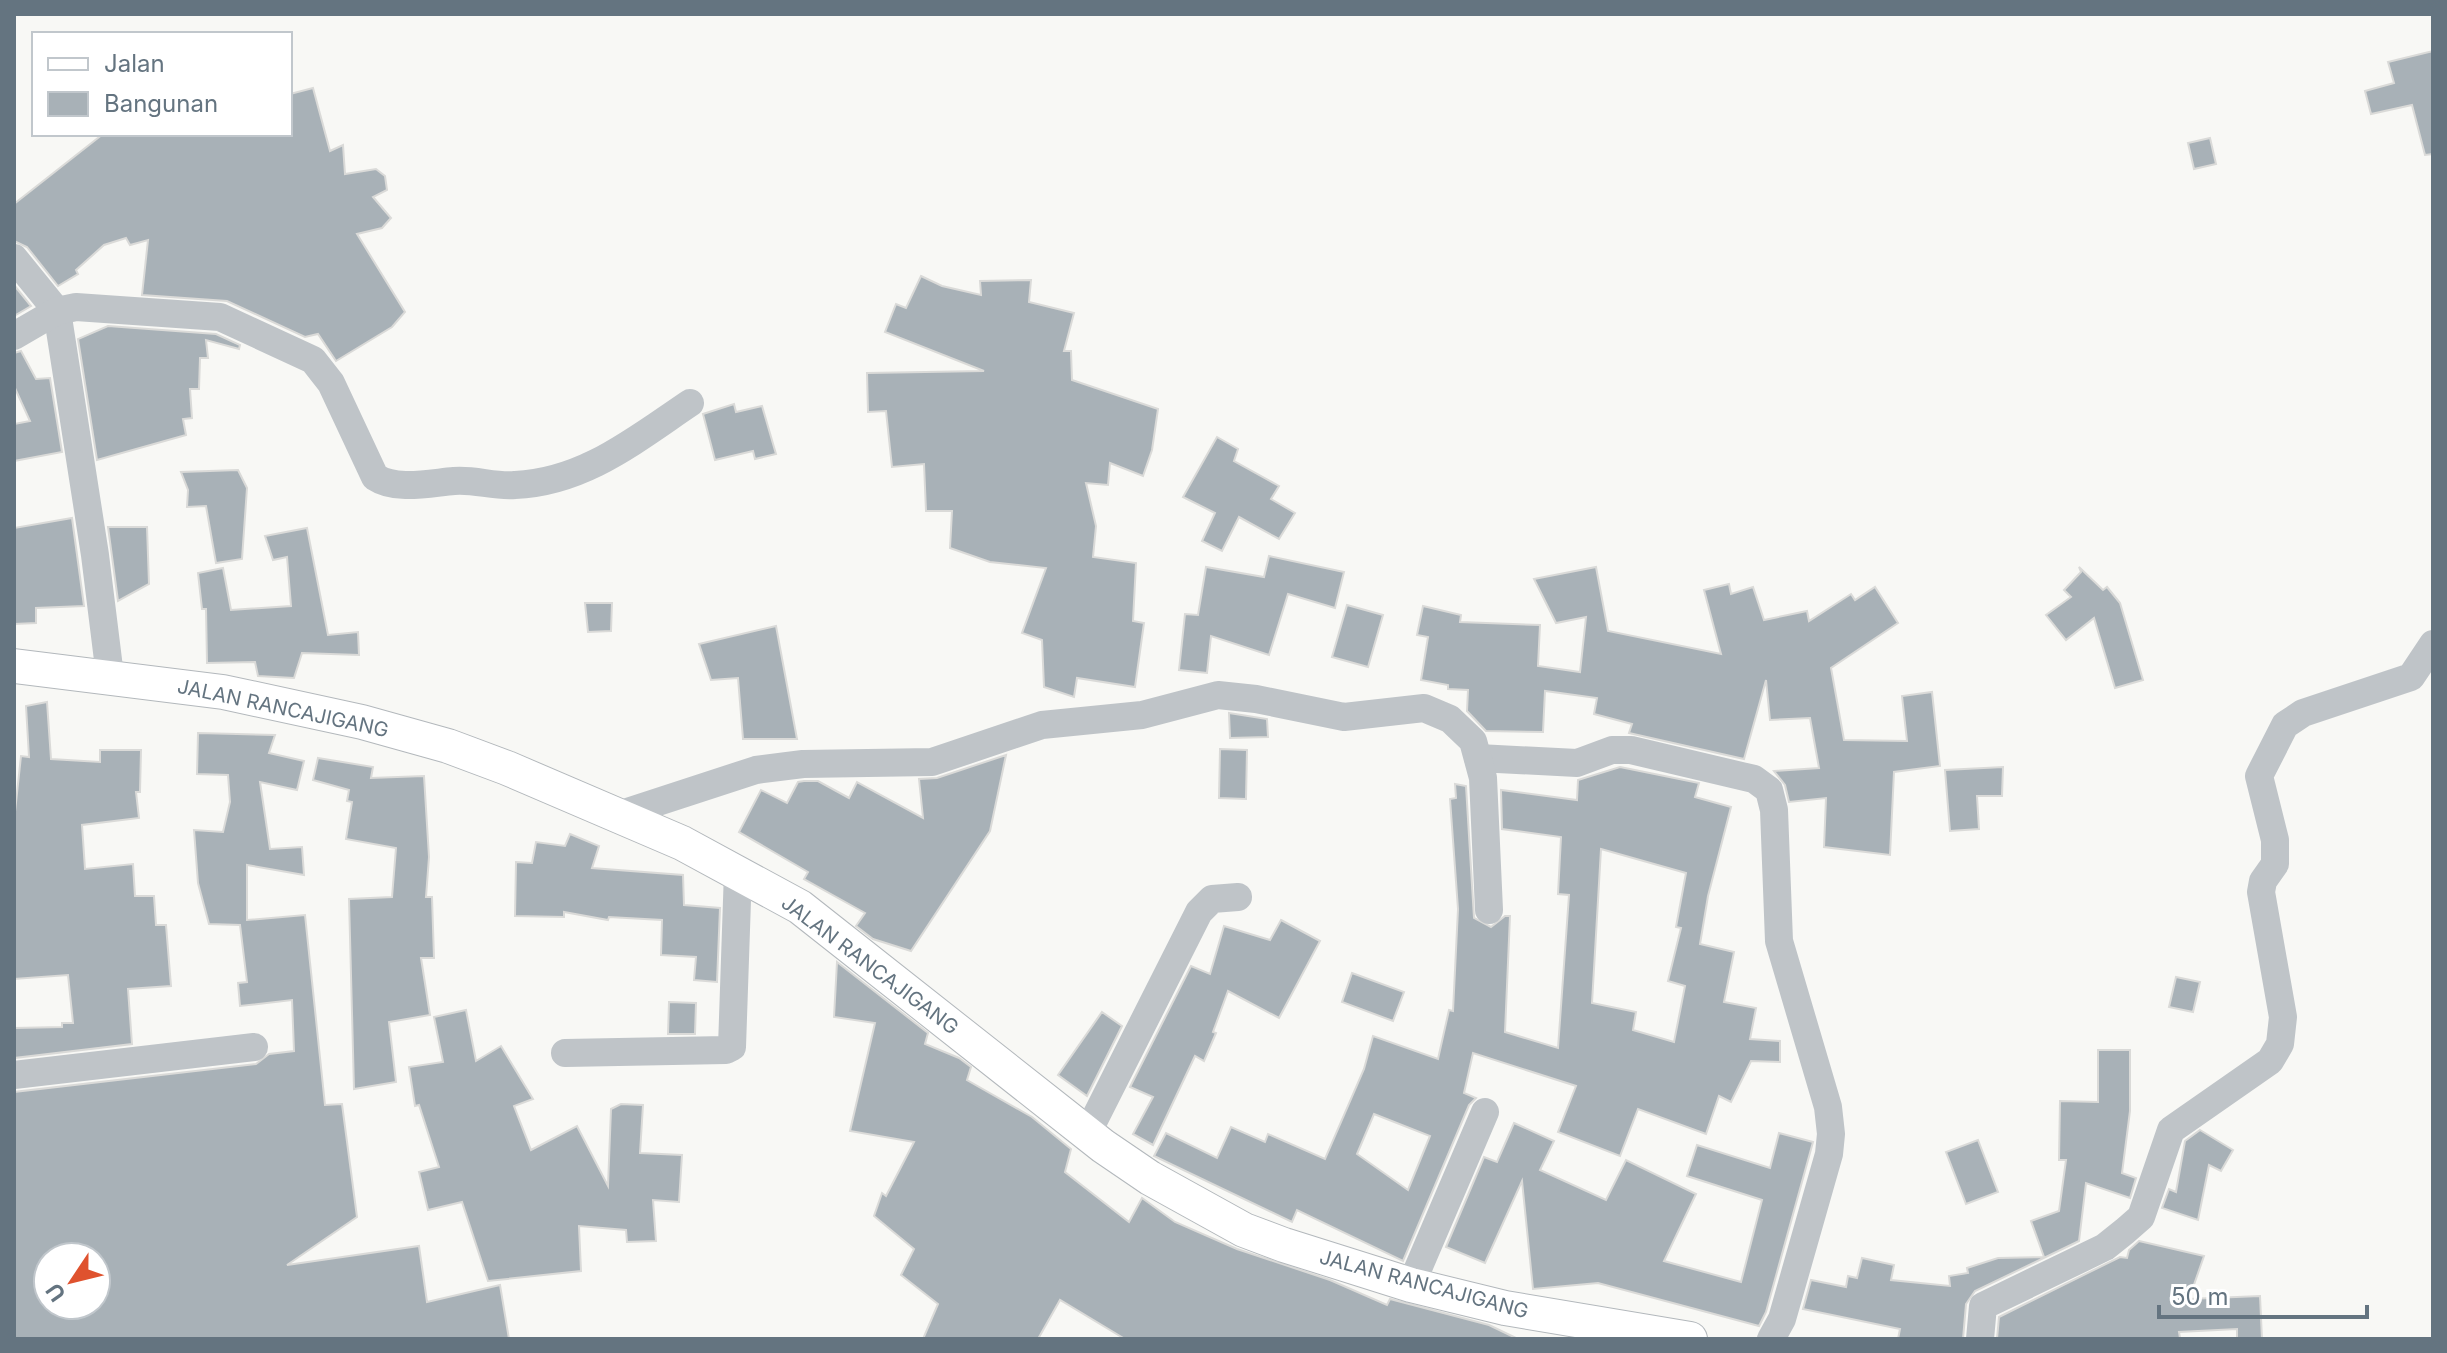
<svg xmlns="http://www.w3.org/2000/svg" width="2447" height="1353" font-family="Inter,sans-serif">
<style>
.building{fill:#a8b1b7;stroke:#dadad8;stroke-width:2;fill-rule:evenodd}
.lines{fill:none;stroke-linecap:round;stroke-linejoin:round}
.major-casing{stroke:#b3b8bc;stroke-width:36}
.minor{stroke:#bfc4c8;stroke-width:28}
.major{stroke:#fff;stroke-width:34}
.labels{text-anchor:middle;stroke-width:8;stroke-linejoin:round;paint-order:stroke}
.street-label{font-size:20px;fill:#647480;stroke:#fff}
</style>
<rect width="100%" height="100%" fill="#f8f8f5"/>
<g class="building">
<polygon points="2433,51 2433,154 2425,155 2412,105 2371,114 2365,91 2394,83 2388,62"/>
<polygon points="313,88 330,151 343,145 345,174 376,169 385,176 387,190 373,197 391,218 382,228 357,234 405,312 392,327 336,361 318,334 305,337 227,301 142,295 148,240 130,245 126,238 104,245 76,270 78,274 58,286 27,247 14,241 14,204 103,134 290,134 290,94"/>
<polygon points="2210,138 2216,164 2194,169 2188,143"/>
<polygon points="921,276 942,286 981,295 980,281 1031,280 1029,302 1074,313 1064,351 1071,351 1072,380 1158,409 1152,450 1143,476 1110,463 1108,485 1086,483 1096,526 1093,557 1136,563 1133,621 1144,623 1135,687 1077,678 1074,697 1044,687 1042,640 1022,633 1046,568 990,562 950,548 952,511 926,511 924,464 892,467 886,411 868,412 867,373 984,371 885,332 896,304 906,308"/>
<polygon points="14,285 31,306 14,316"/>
<polygon points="108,326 216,334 240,345 239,349 206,340 208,358 200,358 199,389 190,389 192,418 183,419 186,435 97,460 78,339"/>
<polygon points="21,351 36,379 50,378 62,452 14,461 14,424 30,421 14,386 14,353"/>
<polygon points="734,404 736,412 762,406 776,454 755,459 753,451 715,460 703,414"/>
<polygon points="1217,437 1238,449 1234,461 1279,486 1271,499 1295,513 1279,539 1239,517 1222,551 1202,541 1215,513 1183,497"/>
<polygon points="238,470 247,488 242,559 216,563 206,506 187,507 188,490 181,472"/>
<polygon points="72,518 84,606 36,608 36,623 14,624 14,528"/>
<polygon points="108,527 147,527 149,584 118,601"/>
<polygon points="307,528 328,635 358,632 359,655 302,653 294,678 258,676 255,662 207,663 206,609 202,609 198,573 223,568 231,610 291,606 287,557 273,560 265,536"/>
<polygon points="1269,556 1344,572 1335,608 1288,594 1269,655 1211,636 1207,673 1179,670 1185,614 1198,615 1206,567 1264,577"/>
<polygon points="1596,567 1608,631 1721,654 1704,590 1729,584 1731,594 1753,587 1764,620 1807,611 1809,621 1851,594 1855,600 1875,587 1898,623 1831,668 1844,740 1907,741 1902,696 1932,692 1940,766 1894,772 1890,855 1824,847 1826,798 1789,802 1785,785 1774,771 1819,768 1810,718 1770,720 1766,680 1744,759 1629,733 1632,724 1594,714 1597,698 1545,691 1543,732 1486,731 1467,711 1468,690 1448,689 1448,685 1421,680 1428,637 1417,635 1423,606 1461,615 1460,622 1540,625 1538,666 1580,672 1586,617 1556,623 1534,579"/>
<polygon points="2079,567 2103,590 2107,587 2120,603 2143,680 2115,688 2094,618 2066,640 2046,615 2071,597 2064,590 2081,572"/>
<polygon points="585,603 612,603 611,631 588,632"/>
<polygon points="1347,605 1383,615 1368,667 1332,657"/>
<polygon points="776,626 797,739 743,739 738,678 711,680 699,644"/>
<polygon points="47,702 51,759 100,762 100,750 141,750 140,792 136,792 139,818 82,825 85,869 133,864 135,896 154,896 156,925 166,925 171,986 128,989 132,1044 14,1058 14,1028 62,1027 62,1023 73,1023 68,975 14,979 14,821 21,756 29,757 26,706"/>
<polygon points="1229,713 1267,719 1268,737 1230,738"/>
<path d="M198,733L275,735L269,753L304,761L297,790L260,782L270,849L302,847L304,875L247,865V920L305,915L325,1105L342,1104L357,1217L287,1265L419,1246L427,1302L500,1285L509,1339H14V1092L256,1064L269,1054L294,1051L292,1000L240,1006L238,983L247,982L240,925L209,924L198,883L194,830L223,832L230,802L228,775L197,774ZM48,1257H96V1305H48Z"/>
<polygon points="1220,749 1247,750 1246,799 1219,798"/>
<polygon points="1006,755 990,831 911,951 873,939 856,926 865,913 804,879 808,872 739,832 761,790 787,803 798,782 804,781 818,781 849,798 857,782 923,818 919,779 937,778"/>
<polygon points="318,758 373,767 371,778 424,776 429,857 426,897 432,897 434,958 421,958 430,1015 389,1022 396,1082 354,1089 349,899 392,897 396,848 346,839 352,802 347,801 349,790 313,780"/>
<path d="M1620,767L1699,783L1695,797L1731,807L1708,896L1700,944L1734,952L1724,1002L1756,1008L1750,1039L1780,1041V1062L1751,1061L1731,1102L1719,1096L1706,1134L1638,1109L1620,1156L1558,1132L1576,1086L1473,1053L1464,1093L1476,1098L1469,1105L1403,1261L1297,1210L1292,1222L1154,1156L1166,1133L1217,1158L1231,1127L1265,1142L1268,1134L1325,1159L1364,1069L1373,1036L1438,1059L1449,1010L1453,1011L1458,909L1450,799L1456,798L1455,784L1466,786L1474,918L1491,927L1505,916H1510L1505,1032L1558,1048L1569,895L1558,894L1561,837L1502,829L1501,790L1577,800L1578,780ZM1601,849L1686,873L1676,927L1681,928L1668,981L1685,986L1674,1042L1633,1030L1636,1012L1592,1003ZM1374,1114L1430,1136L1408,1190L1357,1154Z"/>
<polygon points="2003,767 2002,796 1977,796 1979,829 1950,831 1945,770"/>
<polygon points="570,834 599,846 592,868 683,875 684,905 720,908 717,982 694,980 696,957 661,955 662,920 609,917 608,920 564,912 564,917 515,916 516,862 532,863 536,842 565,846"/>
<polygon points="1281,920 1320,941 1279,1018 1228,991 1213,1032 1216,1033 1204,1061 1195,1056 1153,1145 1133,1134 1153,1097 1130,1087 1191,966 1210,974 1224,926 1270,940"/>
<polygon points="837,962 928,1033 925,1044 959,1058 971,1067 967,1080 1032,1117 1071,1149 1065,1172 1129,1222 1142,1198 1175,1222 1237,1249 1330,1280 1387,1305 1390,1299 1489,1325 1518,1339 1125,1339 1060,1300 1038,1339 923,1339 938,1304 901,1275 914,1249 874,1216 882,1193 886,1196 914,1142 850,1131 875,1023 834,1017"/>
<polygon points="1352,973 1404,992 1393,1021 1342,1002"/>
<polygon points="2176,977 2200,982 2193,1012 2169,1007"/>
<polygon points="669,1002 696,1003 695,1034 668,1034"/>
<polygon points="466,1010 476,1061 501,1046 533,1099 514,1106 531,1150 577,1126 608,1186 611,1109 621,1104 643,1105 640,1153 682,1155 679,1202 653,1200 656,1241 627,1242 626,1230 579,1226 581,1271 488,1281 462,1202 428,1210 419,1172 439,1167 419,1105 415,1106 409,1067 443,1062 434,1017"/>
<polygon points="1102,1012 1122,1026 1087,1096 1058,1075"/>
<polygon points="2098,1050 2130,1050 2130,1111 2122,1173 2136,1178 2130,1198 2086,1183 2079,1241 1975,1291 1966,1304 1963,1339 1898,1339 1900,1329 1803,1309 1811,1280 1846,1287 1848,1276 1857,1278 1862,1258 1894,1265 1891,1280 1950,1286 1949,1276 1968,1273 1967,1268 1998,1258 2044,1257 2031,1221 2059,1211 2066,1160 2059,1160 2060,1101 2098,1102"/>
<polygon points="1514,1123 1554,1141 1540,1170 1606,1200 1626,1160 1696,1194 1664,1261 1741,1282 1762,1200 1687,1176 1697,1145 1770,1168 1779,1133 1813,1142 1766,1312 1759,1326 1598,1283 1533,1289 1522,1181 1485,1263 1446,1247 1484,1157 1497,1162"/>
<polygon points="2200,1130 2233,1150 2221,1171 2209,1165 2198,1220 2162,1208 2169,1189 2176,1192 2185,1141"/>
<polygon points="1978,1140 1998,1192 1966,1204 1946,1152"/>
<polygon points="2139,1241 2204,1256 2189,1299 2260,1296 2262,1339 2237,1339 2237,1329 2179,1332 2180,1338 2162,1339 1997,1339 1999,1317 2120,1257 2127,1258 2129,1250"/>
</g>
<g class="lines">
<g class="major-casing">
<polyline id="major" points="14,666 223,692 362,722 448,746 507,768 682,843 800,907 1103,1146 1150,1178 1244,1230 1284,1245 1411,1285 1505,1308 1690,1339"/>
</g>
<g class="minor">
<polyline points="14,258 57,311 95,555 110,676"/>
<path d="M14,336L57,311L76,307L220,317L313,360L331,383L375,477C396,491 430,483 454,481C474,479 495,487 515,485C584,482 635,440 690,403"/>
<polyline points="1478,758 1577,763 1612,750 1631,750 1754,779 1769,790 1774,810 1779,941 1828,1107 1831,1134 1829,1154 1782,1319 1771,1339"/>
<polyline points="618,815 756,770 803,764 932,762 1042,725 1142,715 1218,695 1256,699 1344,717 1424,708 1450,719 1473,741 1483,778 1489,910"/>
<polyline points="565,1053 726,1050 732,1047 738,871"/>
<polyline points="14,1075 254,1047"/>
<polyline points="1087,1134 1199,912 1212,899 1238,897"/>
<polyline points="1411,1285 1485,1112"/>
<polyline points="1980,1339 1983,1306 2105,1247 2125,1231 2141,1217 2171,1130 2270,1061 2280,1044 2283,1017 2261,892 2263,881 2275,864 2275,840 2259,776 2285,725 2303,713 2411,677 2433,644"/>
</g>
<use href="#major" class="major"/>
</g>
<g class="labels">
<g class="street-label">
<text transform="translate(283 708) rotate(12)" y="7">JALAN RANCAJIGANG</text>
<text transform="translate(870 965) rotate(37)" y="7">JALAN RANCAJIGANG</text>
<text transform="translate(1424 1284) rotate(15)" y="7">JALAN RANCAJIGANG</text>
</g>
</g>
<rect width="2447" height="1353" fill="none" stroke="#647480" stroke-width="32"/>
<rect x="32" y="32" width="260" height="104" fill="#ffffff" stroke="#c1c7cc" stroke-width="2"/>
<rect x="48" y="58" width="40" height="12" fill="#ffffff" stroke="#c1c7cc" stroke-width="2"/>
<text x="104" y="72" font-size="24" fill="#647480">Jalan</text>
<rect x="48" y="92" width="40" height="24" fill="#a8b1b7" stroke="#c1c7cc" stroke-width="2"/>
<text x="104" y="112" font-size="24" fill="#647480">Bangunan</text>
<g transform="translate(72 1281) rotate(235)"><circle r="38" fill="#ffffff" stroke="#c1c7cc" stroke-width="2"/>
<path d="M0-6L14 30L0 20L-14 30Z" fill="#df522e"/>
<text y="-12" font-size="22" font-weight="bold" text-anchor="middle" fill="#647480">U</text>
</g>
<path d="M2159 1305v12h208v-12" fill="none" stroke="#647480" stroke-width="4"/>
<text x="2171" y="1305" font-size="24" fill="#647480" stroke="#ffffff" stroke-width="6" paint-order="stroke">50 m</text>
</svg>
